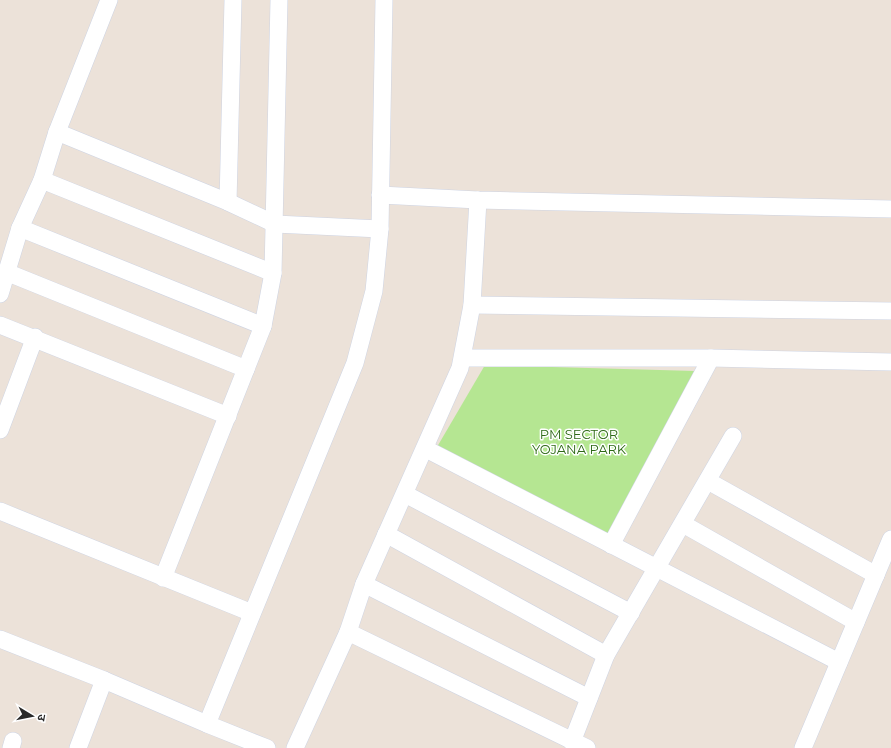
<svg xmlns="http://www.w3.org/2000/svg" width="891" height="748" font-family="Montserrat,'Noto Sans Devanagari',sans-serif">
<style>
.green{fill:#b5e692}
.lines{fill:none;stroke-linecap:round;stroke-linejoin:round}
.street-casing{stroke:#ced4e3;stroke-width:18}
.street{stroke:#fff;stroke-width:17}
.labels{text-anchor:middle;stroke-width:3;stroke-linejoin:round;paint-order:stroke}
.park-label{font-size:13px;fill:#2d6915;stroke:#fff}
</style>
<rect width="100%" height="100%" fill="#ece2d9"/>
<polygon class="green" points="485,365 695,371 612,545 437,447"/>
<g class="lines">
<g class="street-casing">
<g id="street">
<polyline points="57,132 228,202 275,224 380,229"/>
<polyline points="42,180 273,273"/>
<polyline points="380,195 478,200 891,209"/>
<polyline points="228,202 233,0"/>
<polyline points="20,228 263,326"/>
<polyline points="6,272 246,369"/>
<polyline points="0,294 20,228 42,180 57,132 109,0"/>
<polyline points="472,305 891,311"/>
<polyline points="0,325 228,416"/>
<polyline points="463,358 711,358 891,362"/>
<polyline points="0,430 35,337"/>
<polyline points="426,449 839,662"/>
<polyline points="708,481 876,575"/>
<polyline points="405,494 631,613"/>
<polyline points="0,511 252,613"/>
<polyline points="683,524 856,622"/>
<polyline points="386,534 606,655"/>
<polyline points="611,545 711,358"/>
<polyline points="163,578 263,326 273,273 279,0"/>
<polyline points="364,584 589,698"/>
<polyline points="348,632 587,748"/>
<polyline points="0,639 104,680 207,724 267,748"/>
<polyline points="207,724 355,363 374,291 380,229 384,0"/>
<polyline points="572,742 606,655 733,436"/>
<polyline points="11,748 13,741"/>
<polyline points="78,748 104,680"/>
<polyline points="295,748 348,632 364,584 460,368 472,305 478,200"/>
<polyline points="803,748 891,539"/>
</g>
</g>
<use href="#street" class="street"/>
</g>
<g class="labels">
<g class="park-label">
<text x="579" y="439">PM SECTOR<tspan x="579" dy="15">YOJANA PARK</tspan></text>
</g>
</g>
<g transform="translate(32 716) rotate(100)" stroke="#ffffff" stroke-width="3" paint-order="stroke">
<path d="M0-3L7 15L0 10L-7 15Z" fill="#292929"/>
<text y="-6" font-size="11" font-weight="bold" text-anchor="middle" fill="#292929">उ</text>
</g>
</svg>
